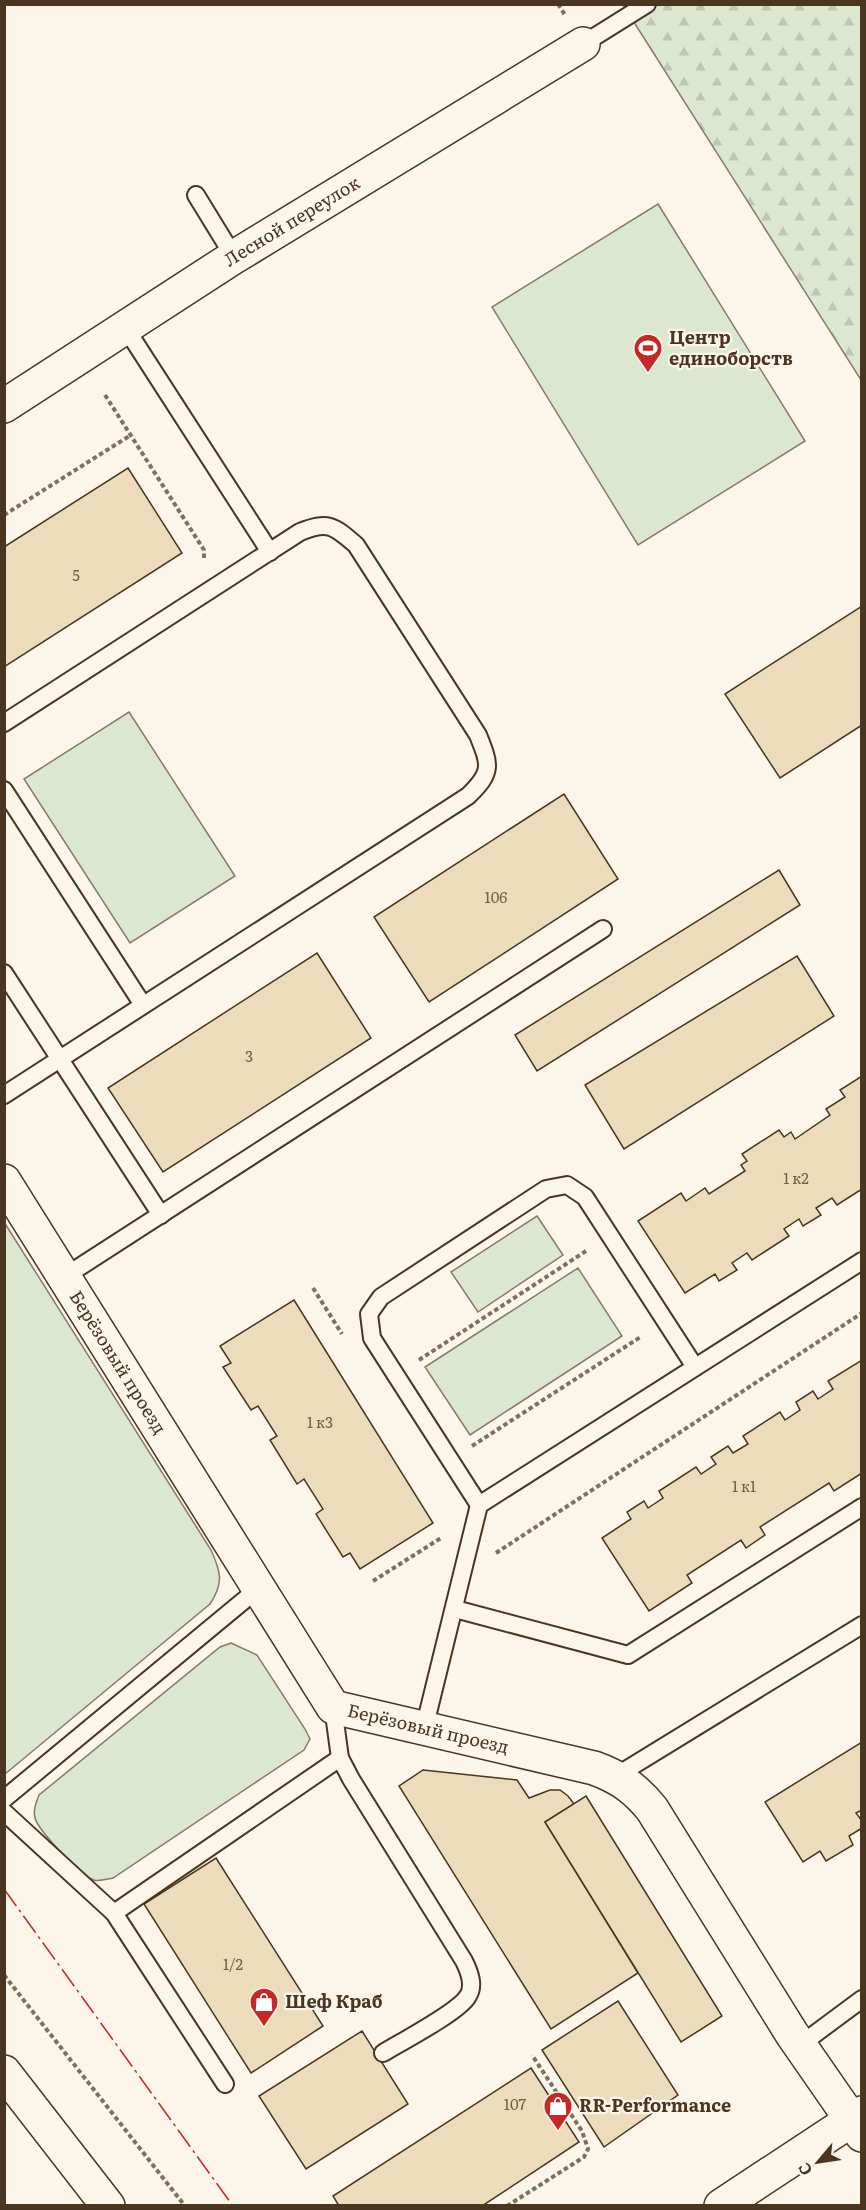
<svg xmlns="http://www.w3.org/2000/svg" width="866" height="2210" font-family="Literata,serif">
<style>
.green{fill:#dce7d0;stroke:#887966;stroke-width:1.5}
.forest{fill:url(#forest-firs);stroke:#887966;stroke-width:1.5}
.building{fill:#ecdcbc;stroke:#4a3520;stroke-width:1.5}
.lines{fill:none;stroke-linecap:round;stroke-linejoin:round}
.service-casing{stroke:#4a3520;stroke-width:20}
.minor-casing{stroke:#4a3520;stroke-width:36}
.tertiary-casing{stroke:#4a3520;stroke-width:36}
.path{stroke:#7f6f5c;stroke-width:4;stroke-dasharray:4.5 3;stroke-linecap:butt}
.service{stroke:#fbf6e9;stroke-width:16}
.minor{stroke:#fbf6e9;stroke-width:33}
.tertiary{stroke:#fbf6e9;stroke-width:33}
.power{stroke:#c62828;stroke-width:1.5;stroke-dasharray:21 4.5 3 4.5;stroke-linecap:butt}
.labels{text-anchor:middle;stroke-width:4.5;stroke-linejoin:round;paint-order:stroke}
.number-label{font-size:15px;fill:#725f47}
.street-label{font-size:18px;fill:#4a3520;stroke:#fbf6e9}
.poi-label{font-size:18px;font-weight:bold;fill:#4a3520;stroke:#fbf6e9;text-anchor:start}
</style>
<defs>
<pattern id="forest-firs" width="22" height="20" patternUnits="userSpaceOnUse" patternTransform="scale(1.5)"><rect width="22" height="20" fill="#dce7d0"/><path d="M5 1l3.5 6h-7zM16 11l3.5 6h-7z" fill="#bec7b2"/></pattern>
</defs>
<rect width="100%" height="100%" fill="#fbf6e9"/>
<g class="green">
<polygon points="658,204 805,441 638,545 492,307"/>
<polygon points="129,712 235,876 130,943 24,779"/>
<polygon points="537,1216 563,1255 478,1312 451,1272"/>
<path d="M4,1222L211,1550C221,1572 224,1583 210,1604L5,1774Z"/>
<polygon points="578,1268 622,1336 470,1435 425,1367"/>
<path d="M231,1643L257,1655L305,1729L310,1739L304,1750L113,1878C107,1879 99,1882 94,1880C82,1877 38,1830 35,1818C33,1810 36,1803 39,1795L220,1647Z"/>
</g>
<polygon class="forest" points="623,5 861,5 861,380"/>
<g class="building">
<polygon points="128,468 182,553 4,667 4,547"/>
<polygon points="862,606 862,725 780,778 725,694"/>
<polygon points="564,794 618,879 429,1002 374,917"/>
<polygon points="779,870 800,905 537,1071 515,1035"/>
<polygon points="317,953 371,1038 163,1172 108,1088"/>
<polygon points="797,956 834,1016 624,1149 585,1085"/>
<polygon points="862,1076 862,1189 837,1205 832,1198 816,1208 821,1215 803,1226 799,1219 784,1229 789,1236 752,1260 747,1253 732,1263 737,1270 719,1281 715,1274 685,1293 638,1221 681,1193 686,1201 705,1188 709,1194 745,1171 741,1165 747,1161 742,1154 779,1130 784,1137 791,1132 795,1139 830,1115 826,1109 845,1097 840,1090"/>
<polygon points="294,1300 433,1523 360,1569 350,1553 343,1557 316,1514 323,1509 304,1479 297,1484 270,1440 277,1436 258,1406 251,1410 223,1367 231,1363 220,1346"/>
<polygon points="862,1360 862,1473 834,1491 829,1483 760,1527 765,1535 746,1548 741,1540 687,1575 692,1583 649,1611 602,1538 631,1519 627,1512 644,1501 648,1508 663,1498 659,1491 696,1467 701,1474 716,1464 711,1457 728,1446 733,1453 748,1444 743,1436 780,1412 785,1420 800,1410 796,1402 813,1391 818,1399 833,1389 828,1381"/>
<polygon points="862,1742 862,1810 856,1813 862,1821 862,1828 849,1836 853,1845 826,1861 820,1851 803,1862 765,1802"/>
<polygon points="423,1770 517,1780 529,1798 550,1790 560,1790 568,1796 574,1804 545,1822 638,1973 551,2029 399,1786"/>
<polygon points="586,1796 722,2016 681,2042 545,1822"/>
<polygon points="216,1858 323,2026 251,2073 144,1904"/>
<polygon points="618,2001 678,2095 604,2147 542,2050"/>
<polygon points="362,2031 408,2104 306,2169 259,2096"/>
<polygon points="531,2068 579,2142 482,2206 339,2206 333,2196"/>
</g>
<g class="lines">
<g class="service-casing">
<g id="service">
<polyline points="583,44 647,4"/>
<polyline points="196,195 234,257"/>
<polyline points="125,327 270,552"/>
<path d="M4,723L300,532C328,521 333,525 356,545L478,735C490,765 493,772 468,796L4,1095"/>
<polyline points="4,790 143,1005"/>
<polyline points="4,973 161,1215"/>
<polyline points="64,1277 603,929"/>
<polyline points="479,1505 372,1338 369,1314 381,1297 546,1189 567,1185 585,1197 695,1367"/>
<polyline points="455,1609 628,1655 862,1507"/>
<path d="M333,1707L340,1758L351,1779L464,1961C469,1971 475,1985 468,1996C459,2012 401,2042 383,2053"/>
<polyline points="424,1729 479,1505 862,1261"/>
<polyline points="616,1776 862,1625"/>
<polyline points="4,1799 259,1588"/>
<polyline points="4,1812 114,1913 340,1758"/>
<polyline points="114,1913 225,2084"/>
<polyline points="800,2045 862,1999"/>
</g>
</g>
<g class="minor-casing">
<g id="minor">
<path id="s1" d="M4,406L234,257L583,44"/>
<path id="s2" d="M4,1181L333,1707L594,1768C619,1777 635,1788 652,1809L792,2034L862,2135"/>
</g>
</g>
<g class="tertiary-casing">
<g id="tertiary">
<polyline points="4,2072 108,2206"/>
<polyline points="721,2206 862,2113"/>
</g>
</g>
<g class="path">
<polyline points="558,4 565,15"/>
<polyline points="105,395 204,550 204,560"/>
<polyline points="4,515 131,435"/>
<polyline points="313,1288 342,1334"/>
<polyline points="419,1360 586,1251"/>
<polyline points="472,1446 642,1336"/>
<polyline points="496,1553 862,1313"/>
<polyline points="373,1581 441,1538"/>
<polyline points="4,1975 185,2206"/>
<polyline points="507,2206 584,2157 588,2149 582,2131 532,2055"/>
</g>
<use href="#service" class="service"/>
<use href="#minor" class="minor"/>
<use href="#tertiary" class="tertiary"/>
<polyline class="power" points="4,1889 233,2206"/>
</g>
<defs>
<g id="stadium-pin" transform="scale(1.5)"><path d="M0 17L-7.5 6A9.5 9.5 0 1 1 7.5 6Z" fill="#c62828" stroke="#fbf6e9"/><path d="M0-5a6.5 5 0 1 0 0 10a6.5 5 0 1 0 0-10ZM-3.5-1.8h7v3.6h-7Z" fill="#fff"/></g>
<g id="shop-pin" transform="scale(1.5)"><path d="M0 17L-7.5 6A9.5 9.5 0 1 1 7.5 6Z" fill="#c62828" stroke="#fbf6e9"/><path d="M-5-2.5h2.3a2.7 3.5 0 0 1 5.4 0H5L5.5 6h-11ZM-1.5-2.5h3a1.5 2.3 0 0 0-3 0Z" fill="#fff"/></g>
</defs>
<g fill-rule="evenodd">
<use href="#stadium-pin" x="648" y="348"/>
<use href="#shop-pin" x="264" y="2002"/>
<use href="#shop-pin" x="558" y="2106"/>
</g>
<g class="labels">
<g class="number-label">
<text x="76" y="581">5</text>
<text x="496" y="903">106</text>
<text x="249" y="1062">3</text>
<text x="796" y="1184">1 к2</text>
<text x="320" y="1428">1 к3</text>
<text x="744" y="1492">1 к1</text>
<text x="233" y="1970">1/2</text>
<text x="515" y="2110">107</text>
</g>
<g class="street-label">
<text dy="6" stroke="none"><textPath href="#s1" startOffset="342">Лесной переулок</textPath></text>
<text dy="6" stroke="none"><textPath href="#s2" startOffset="214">Берёзовый проезд</textPath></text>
<text dy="6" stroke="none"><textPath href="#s2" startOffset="718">Берёзовый проезд</textPath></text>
</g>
<g class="poi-label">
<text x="669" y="344">Центр<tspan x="669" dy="21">единоборств</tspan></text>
<text x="285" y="2008">Шеф Краб</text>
<text x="579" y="2112">RR-Performance</text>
</g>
</g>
<rect width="866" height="2210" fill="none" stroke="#4a3520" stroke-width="12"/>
<g transform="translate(818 2162) rotate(241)" stroke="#fbf6e9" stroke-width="4.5" paint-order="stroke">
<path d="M0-4.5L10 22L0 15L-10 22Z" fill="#4a3520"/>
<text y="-9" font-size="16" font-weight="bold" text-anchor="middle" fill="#4a3520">С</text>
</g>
</svg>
